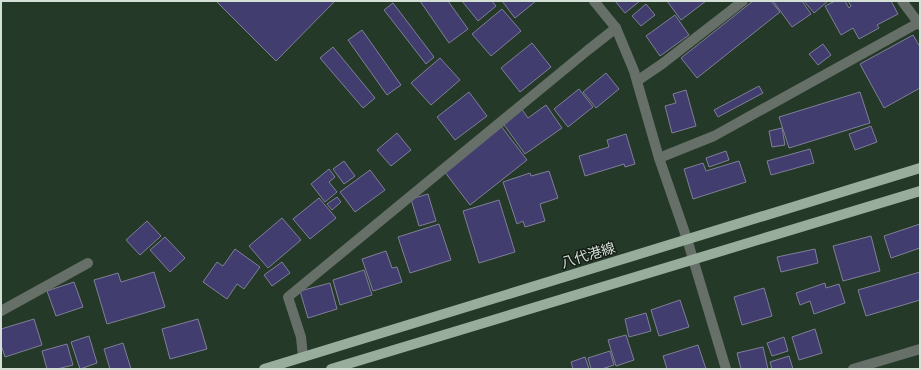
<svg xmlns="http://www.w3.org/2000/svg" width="921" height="370" font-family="'Times New Roman','Noto Sans JP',serif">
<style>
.building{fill:#413d6f;stroke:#7f7f98}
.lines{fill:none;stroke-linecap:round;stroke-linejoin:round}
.minor{stroke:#677068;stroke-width:10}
.major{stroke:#99ad9c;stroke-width:10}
.labels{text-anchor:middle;stroke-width:3;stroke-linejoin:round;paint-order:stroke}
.street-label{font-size:14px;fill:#d4e0d6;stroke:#151d16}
</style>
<rect width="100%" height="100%" fill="#253928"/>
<g class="building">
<polygon points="216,1 335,1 276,61"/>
<polygon points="420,1 448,1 468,29 449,43"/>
<polygon points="462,1 492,1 496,6 478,21"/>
<polygon points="502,1 536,1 515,18"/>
<polygon points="615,1 640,1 625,13"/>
<polygon points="667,1 706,1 681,20"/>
<polygon points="753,1 771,1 780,12 697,78 681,58"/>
<polygon points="773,1 802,1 811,14 792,27"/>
<polygon points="804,1 828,1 814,13"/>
<polygon points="835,1 845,1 849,8 851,6 848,1 891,1 898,14 877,25 879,28 859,39 853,28 841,35 825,6"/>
<polygon points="393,3 434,57 426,64 384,10"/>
<polygon points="646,4 655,15 641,26 632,16"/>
<polygon points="502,9 521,31 491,56 472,34"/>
<polygon points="675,15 689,35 660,56 646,36"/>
<polygon points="362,30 401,85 387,95 348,40"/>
<polygon points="913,35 920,47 920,88 884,108 860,64"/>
<polygon points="532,43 551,67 520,92 501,68"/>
<polygon points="823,44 831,55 818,65 809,54"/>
<polygon points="333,47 375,98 363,108 320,58"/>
<polygon points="440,58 460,80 431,105 411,83"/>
<polygon points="606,73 619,89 596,108 583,92"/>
<polygon points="759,86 763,93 718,117 714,110"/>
<polygon points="579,89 593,107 568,127 554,109"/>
<polygon points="686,90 696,126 672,133 665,106 676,103 673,94"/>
<polygon points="469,92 487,116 455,140 437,117"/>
<polygon points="860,92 870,123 789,148 779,117"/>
<polygon points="546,105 562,128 525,154 502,122 521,108 528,118"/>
<polygon points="501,126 527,160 470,205 444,171"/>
<polygon points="871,126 877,142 855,150 849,134"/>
<polygon points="782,128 785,145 772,147 769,131"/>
<polygon points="397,133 411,150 391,166 377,150"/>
<polygon points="626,134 635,164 625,167 624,164 585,176 579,156 609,147 607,140"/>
<polygon points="810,149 814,163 771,175 767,161"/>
<polygon points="726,151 729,160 709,167 706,158"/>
<polygon points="344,161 355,176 344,184 333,169"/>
<polygon points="739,161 746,182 693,199 684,169 703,163 706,171"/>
<polygon points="329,169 335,177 329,182 337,192 325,202 311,184"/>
<polygon points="370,170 385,190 355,212 340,192"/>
<polygon points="549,171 558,198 540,204 545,221 525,227 523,221 517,224 503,182 530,173 531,176"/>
<polygon points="428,194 436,221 419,226 411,199"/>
<polygon points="337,197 341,202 332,210 327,204"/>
<polygon points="319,198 336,218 310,239 293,219"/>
<polygon points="499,200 515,252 479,263 463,211"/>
<polygon points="282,218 301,240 268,268 249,246"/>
<polygon points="147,221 161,236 140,255 126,240"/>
<polygon points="439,224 451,260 410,273 398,237"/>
<polygon points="920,224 920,248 891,258 884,236"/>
<polygon points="871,236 880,271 843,281 833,246"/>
<polygon points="165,237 185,258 170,272 150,250"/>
<polygon points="235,249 260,267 244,289 237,284 227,299 203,282 217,262 223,266"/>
<polygon points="815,249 818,263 781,272 777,257"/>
<polygon points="386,251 392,268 397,267 402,282 373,291 362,259"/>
<polygon points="282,262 290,273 272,286 264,275"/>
<polygon points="364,270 372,295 340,305 333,280"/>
<polygon points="154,272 165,307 107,324 94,280 118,273 121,282"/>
<polygon points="920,272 920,300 866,316 858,290"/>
<polygon points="74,282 83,307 56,316 47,291"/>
<polygon points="330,283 337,309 308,318 300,291"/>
<polygon points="825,283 826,288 839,284 845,303 814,314 810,301 800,305 796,293"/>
<polygon points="764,288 772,316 742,325 734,297"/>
<polygon points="680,300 689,327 659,336 651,310"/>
<polygon points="646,313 651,331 629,337 625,319"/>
<polygon points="34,319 42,345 5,357 1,345 1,329"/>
<polygon points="198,319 207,349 170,359 162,329"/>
<polygon points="815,329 822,353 799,360 792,337"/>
<polygon points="626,335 634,360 616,366 608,340"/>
<polygon points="89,336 97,363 80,369 71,342"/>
<polygon points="784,337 788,351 772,356 767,343"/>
<polygon points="123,343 131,369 110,369 104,349"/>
<polygon points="67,344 73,365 57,369 47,369 42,351"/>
<polygon points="698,345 706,369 667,369 663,356"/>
<polygon points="763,347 768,369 741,369 737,353"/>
<polygon points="610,351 614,365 602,369 591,369 588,358"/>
<polygon points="789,356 793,369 772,369 770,362"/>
<polygon points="585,357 589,369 573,369 571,362"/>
</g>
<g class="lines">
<g class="minor">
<polyline points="594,1 616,28 634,71 659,158 687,239 726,369"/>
<polyline points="902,1 920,25"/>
<polyline points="637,81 662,64 743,1"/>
<polyline points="659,158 714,136 918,23"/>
<polyline points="1,311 88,263"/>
<polyline points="303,357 301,337 288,297 588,50 616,28"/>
<polyline points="853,369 920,349"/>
</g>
<g class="major">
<polyline points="264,369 920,168"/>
<polyline points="331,369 920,191"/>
</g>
</g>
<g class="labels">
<g class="street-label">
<text transform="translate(588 255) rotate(-17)" y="5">八代港線</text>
</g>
</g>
<rect width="921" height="370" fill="none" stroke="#d4e0d6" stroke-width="4"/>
</svg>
